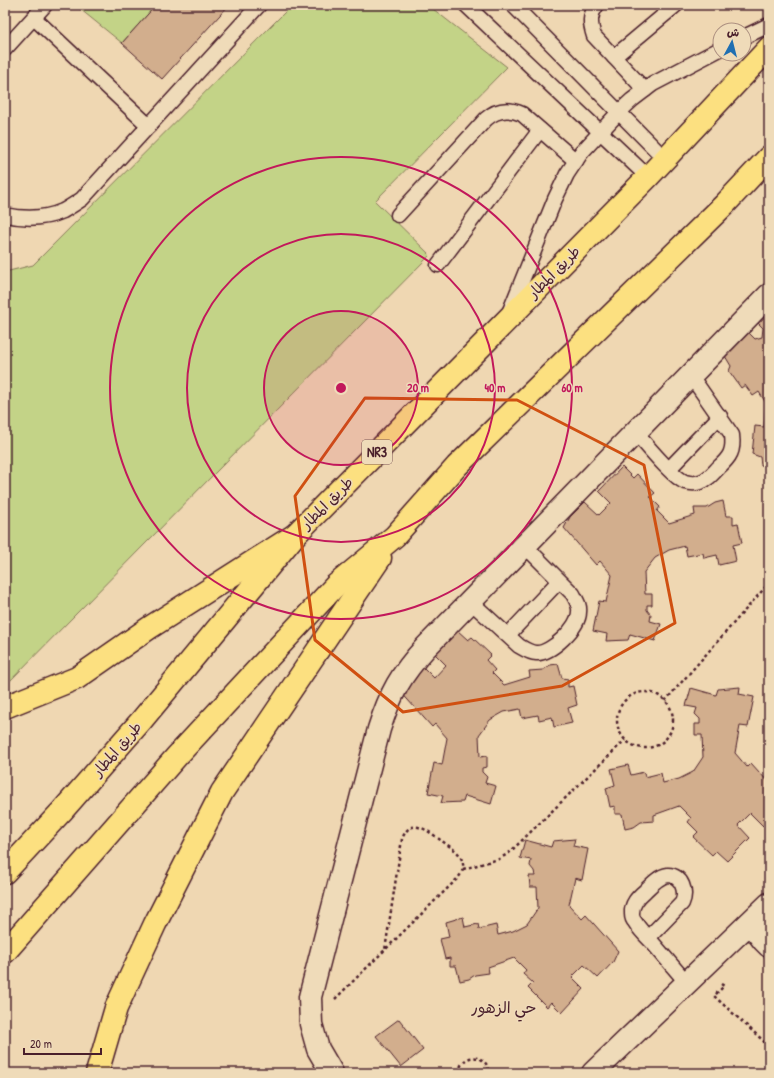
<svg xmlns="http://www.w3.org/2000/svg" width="774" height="1078" font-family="'Patrick Hand','Playpen Sans Arabic',sans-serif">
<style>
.green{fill:#c3d387;stroke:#867959}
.building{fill:#d2ae8d;stroke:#4a1f2b}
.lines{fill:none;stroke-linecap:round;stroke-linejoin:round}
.service-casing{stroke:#4a1f2b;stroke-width:17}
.minor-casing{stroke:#4a1f2b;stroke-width:25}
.trunk-casing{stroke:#4a1f2b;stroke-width:25}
.motorway-casing{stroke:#4a1f2b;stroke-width:25}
.path{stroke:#4a1f2b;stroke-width:2.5;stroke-dasharray:3 3;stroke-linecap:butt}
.service{stroke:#efdbb9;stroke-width:14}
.minor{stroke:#efdbb9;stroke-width:22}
.trunk{stroke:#fce080;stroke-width:22}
.motorway{stroke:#fce080;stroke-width:22}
.marked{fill:none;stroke:#d05011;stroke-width:3;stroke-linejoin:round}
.ring{fill:none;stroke:#c2185b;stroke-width:2}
.labels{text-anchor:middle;stroke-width:3;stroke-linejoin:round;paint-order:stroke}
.shield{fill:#efdbb9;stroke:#7c5756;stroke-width:1}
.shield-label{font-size:14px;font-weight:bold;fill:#4a1f2b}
.street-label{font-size:15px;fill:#4a1f2b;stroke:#efdbb9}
.neighbourhood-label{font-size:16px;fill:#4a1f2b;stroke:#efdbb9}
.centre{fill:#c2185b;stroke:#efdbb9;stroke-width:2}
.ring-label{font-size:12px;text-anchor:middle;font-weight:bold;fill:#c2185b;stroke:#efdbb9;stroke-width:3;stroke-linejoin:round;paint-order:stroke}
</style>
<rect width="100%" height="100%" fill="#efd7b2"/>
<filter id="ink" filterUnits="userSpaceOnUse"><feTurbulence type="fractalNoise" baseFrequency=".025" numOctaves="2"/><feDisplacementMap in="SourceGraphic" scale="8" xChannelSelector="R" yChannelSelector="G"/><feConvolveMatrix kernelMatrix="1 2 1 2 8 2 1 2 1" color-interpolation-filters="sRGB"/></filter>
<g filter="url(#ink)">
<g class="green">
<polygon points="75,5 156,5 122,43"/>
<polygon points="292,5 428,5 507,67 375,201 430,255 5,686 5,317 6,315 5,306 5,272 33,265"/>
</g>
<g class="building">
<polygon points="156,5 229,5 162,79 122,43"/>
<polygon points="5,31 11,36 5,42"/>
<polygon points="769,308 769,467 761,465 760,457 752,454 755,426 764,427 766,403 759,392 753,396 745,385 741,388 729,371 731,366 725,356 748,332 755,339 762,337 763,328 756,321"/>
<polygon points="622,467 633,478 637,474 655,493 650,497 660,507 657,511 669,523 695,515 694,508 707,508 715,503 723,501 726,516 733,516 733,524 738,523 742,543 733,545 736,561 719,565 717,555 704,558 703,553 687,556 685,546 669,550 655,558 644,572 645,594 652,594 652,605 647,605 647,610 651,615 650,621 661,624 655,641 630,634 628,640 606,641 607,634 593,631 599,601 606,602 612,575 600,561 596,565 564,528 570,517 585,502 599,515 611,503 599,491"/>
<polygon points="457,630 468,640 472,637 491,655 486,660 495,670 492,673 504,685 530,677 529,671 543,670 550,665 558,664 562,678 568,679 568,687 573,686 577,705 568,708 572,723 554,727 552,717 539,720 538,715 522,718 520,709 504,712 490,720 479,735 480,757 487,756 487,767 482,768 482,772 487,777 485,783 496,786 491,804 465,796 463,802 441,803 443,796 428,793 434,763 442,765 447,738 435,724 432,727 399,690 420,664 434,678 446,665 434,653"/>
<polygon points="740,687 739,694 754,697 748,727 740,726 735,753 747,767 751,763 769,783 769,820 763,826 750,813 738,825 750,838 727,861 716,851 712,855 693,837 698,832 688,822 691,818 679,806 654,815 654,821 641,822 634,827 625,829 622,814 615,814 615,806 610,807 606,788 615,785 611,769 628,765 631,775 644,772 645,777 661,773 663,783 679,779 693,772 703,757 702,735 695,735 695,724 700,724 700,719 695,714 697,708 686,706 691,688 716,695 718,689"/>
<polygon points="575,839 573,846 588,849 582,880 575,878 569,905 582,919 586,915 618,951 613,962 598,978 584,965 572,977 584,989 562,1013 551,1002 547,1007 528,988 533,983 523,974 526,970 514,958 488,967 489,973 475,975 469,979 460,981 456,966 450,966 450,958 445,959 440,939 449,937 446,922 463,917 465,927 478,924 479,929 496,925 498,935 513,931 527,924 538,908 537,887 530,887 529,876 535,876 534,871 530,866 531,860 520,858 525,840 551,847 553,841"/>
<polygon points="399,1019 423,1050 401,1067 376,1036"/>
</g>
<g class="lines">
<g class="service-casing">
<g id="service">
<polyline points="466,5 648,177"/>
<polyline points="513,5 665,159"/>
<path d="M597,5C589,15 590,24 594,36L645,90"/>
<polyline points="34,18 149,126"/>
<polyline points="744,37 769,25"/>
<polyline points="5,49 45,5"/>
<polyline points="614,57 676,5"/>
<path d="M5,215C24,219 45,219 63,211C70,207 76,203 82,199L259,5"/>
<path d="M398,215L486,119C497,109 509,108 522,114L576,161"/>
<polyline points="438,265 540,130"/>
<polyline points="509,313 555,199 567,174 581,153 619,112 632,100 653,84 720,49"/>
<path d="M635,432C645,443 672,477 685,482C689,483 695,484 700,482C708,480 713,473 719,467C730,457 734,451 732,435L691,376"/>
<polyline points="669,469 720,416"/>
<path d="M470,601L519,646C524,649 530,653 536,653C551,654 579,627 579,612C580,605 576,600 573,594L524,545"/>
<polyline points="508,635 559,581"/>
<path d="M648,938L682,903C687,892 682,875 668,875C659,876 651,885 645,891C638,897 631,904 632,914C632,916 633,920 635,922C639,929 645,935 651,941C663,955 675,969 687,983"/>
</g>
</g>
<g class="minor-casing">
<g id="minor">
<polyline points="750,923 764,941 769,946"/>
<path d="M332,1073L318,1049L311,1024L310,997L379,729C390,694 401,674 426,647L769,295"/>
<polyline points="593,1073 769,904"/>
</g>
</g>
<g class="trunk-casing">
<g id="trunk">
<polyline points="5,872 62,811 141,721 295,535 648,177 769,48"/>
<polyline points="5,952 177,756 336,585 395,536 457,466 724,205 769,157"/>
<polyline points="97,1073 116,1008 155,924 222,792 380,558"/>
</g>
</g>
<g class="motorway-casing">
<polyline id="motorway" points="5,707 77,678 149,628 295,535"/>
</g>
<g class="path">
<circle cx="645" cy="720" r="28"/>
<polyline points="665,701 769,583"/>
<polyline points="463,869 499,859 509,853 625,740"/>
<polyline points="721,984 724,986 714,996 769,1046"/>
<path d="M335,999L458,878C463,872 465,865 461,858C458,850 448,846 442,841C429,832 411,815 402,839L385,950"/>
<polyline points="363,1073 369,1069 373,1073"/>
<path d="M459,1073C460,1070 460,1066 462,1064C470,1052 490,1058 488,1073"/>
</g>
<use href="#service" class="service"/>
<use href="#minor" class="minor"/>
<use href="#trunk" class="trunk"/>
<use href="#motorway" class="motorway"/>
</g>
</g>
<path class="marked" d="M365,398L517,400L644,465L675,623L562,686L403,712L315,640L295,496Z"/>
<circle cx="341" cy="388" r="77" fill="#c2185b" fill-opacity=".12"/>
<g class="ring">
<circle cx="341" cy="388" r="77"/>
<circle cx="341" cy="388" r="154"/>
<circle cx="341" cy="388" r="231"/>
</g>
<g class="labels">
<rect class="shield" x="362" y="440" width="30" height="24" rx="3"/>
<g class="shield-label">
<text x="377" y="457">NR3</text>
</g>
<g class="street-label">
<text transform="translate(554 272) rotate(-45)" y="5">طريق المطار</text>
<text transform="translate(327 503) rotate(-45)" y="5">طريق المطار</text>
<text transform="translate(117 749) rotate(-49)" y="5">طريق المطار</text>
</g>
<g class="neighbourhood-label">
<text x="504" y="1013">حي الزهور</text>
</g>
</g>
<circle cx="341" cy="388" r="6" class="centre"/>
<g class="ring-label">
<text x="418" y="392">20 m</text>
<text x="495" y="392">40 m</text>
<text x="572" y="392">60 m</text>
</g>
<rect width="774" height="1078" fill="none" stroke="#efdbb9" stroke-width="20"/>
<rect x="10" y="10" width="754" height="1058" fill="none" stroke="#4a1f2b" stroke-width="1.5" filter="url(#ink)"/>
<g transform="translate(732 42) rotate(7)"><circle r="19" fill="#efdbb9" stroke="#ad9080"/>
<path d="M0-3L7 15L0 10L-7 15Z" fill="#1f6fb2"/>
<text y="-6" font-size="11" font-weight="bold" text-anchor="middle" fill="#4a1f2b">ش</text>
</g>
<path d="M24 1048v6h77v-6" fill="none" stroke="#4a1f2b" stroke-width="2"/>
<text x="30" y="1048" font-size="12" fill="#4a1f2b" stroke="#efdbb9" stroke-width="3" paint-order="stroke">20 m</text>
</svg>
